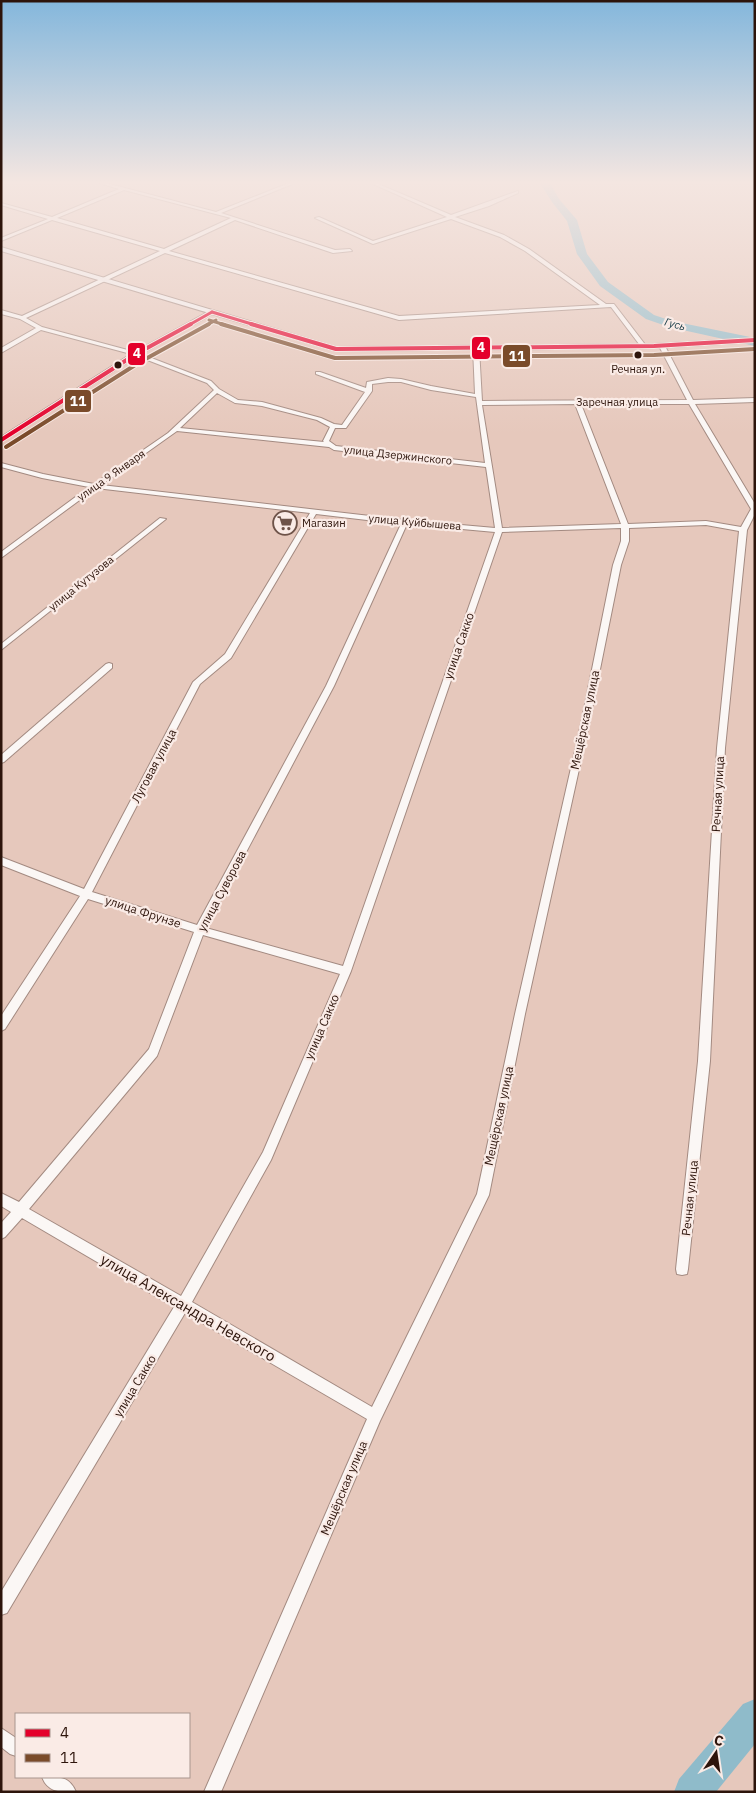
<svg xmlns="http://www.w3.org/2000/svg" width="756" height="1793" font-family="'IBM Plex Sans',sans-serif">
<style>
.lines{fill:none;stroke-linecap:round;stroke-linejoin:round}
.river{fill:#8fbbca;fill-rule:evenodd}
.minor-casing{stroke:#a38a81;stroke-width:2}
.secondary-casing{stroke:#a38a81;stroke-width:2}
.minor{fill:#fbf7f5;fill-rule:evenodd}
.secondary{fill:#f6f2f2;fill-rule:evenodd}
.bus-1-far1-casing{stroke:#faebe6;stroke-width:5}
.bus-1-casing{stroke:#faebe6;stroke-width:6}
.bus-2-far1-casing{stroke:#faebe6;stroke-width:5}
.bus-2-casing{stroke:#faebe6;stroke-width:6}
.bus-1-far1{stroke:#e4002b;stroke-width:3}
.bus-1{stroke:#e4002b;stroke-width:4}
.bus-2-far1{stroke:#7a4b2a;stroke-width:3}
.bus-2{stroke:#7a4b2a;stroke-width:4}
.bus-dot{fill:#2d140b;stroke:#faebe6;stroke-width:2}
.labels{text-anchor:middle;stroke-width:4.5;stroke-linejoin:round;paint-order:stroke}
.far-water-label{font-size:11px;font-style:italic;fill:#183c47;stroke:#faebe6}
.bus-label{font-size:11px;fill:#2d140b;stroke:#faebe6}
.far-street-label{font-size:11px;fill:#2d140b;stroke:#faebe6}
.far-poi-label{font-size:11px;fill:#2d140b;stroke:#faebe6;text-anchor:start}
.street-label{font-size:12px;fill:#2d140b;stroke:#faebe6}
.near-street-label{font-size:15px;fill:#2d140b;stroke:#faebe6}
.line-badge{stroke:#faebe6;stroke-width:2}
.badge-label{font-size:14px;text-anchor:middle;font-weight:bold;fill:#fff}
</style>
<rect width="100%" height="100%" fill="#e6c8bc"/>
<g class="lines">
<g class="river">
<polygon points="540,183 550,183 559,199 577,220 587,254 608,282 654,315 672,321 755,338 755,346 669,327 646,319 600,286 577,254 567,221 552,202"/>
<polygon points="755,1699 755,1744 716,1792 674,1792 679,1779 743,1704"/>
</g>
<g class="minor-casing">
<g id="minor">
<path d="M99,183H106L216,212L289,183H295L221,213L335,250L350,249L352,251L333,253L235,220L169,251L399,316L600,305L525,251L500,237L451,219L373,244L315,218L319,217L373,241L447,217L371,183H376L451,215L518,191V193L489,206L455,217L504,235L529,249L606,304H614L647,347L642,348L611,307L399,320L165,253L26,318L42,327L135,352L210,311H214V313L141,354L211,381L219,389L238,400L262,402L321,418L334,424L342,425L365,392L316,374V372H320L366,388L367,382L388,378L401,379L431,386L475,394L473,348L476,346L479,348L482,401L687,400L659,346L662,344L665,346L693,400L755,398V402L695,404L755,504V514L747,530L725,748L710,1061L688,1269L687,1274L682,1275L677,1274L676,1269L698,1061L717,748L739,531L706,525L629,528V541L621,565L589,724L525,1014L489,1195L380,1421L221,1792H204L367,1419L185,1313L7,1613L1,1615V1592L174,1307L22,1218L5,1237L1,1239V1223L11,1212L1,1206V1193L19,1202L149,1049L194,932L88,899L5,1029L1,1031V1016L80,896L1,865V857L84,889L193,682L225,654L310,513L96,488L1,558V552L89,487L42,478L1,467V463L43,474L94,484L168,433L214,390L207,383L137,356L1,442V437L131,354L41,330L1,353V348L36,328L20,319L1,314V310L22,316L160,251L52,220L1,241V238L48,219L1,205V203L52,217L119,189ZM124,190L231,218L164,249L57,218ZM388,382H401L431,390L476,397L485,463L336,446L329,441L335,428H346L372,391V384ZM217,393L235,403L262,406L317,420L330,427L323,441L324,442L180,428ZM575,404L621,524L502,528L482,405ZM581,404H689L751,509L741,527L706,521L628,524ZM177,431L329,447L334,450L486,467L495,528L405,520L101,485ZM316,514L401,524L326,686L197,925L92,892L200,684L231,658ZM407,524L495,532L343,966L206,928L334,686ZM621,528V541L613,565L581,724L515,1014L477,1194L372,1407L192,1302L271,1160L351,971L502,532ZM203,935L340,974L263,1152L181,1296L29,1209L157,1056Z"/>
<polygon points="160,518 166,519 1,650 1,644"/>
<polygon points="109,663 112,664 112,668 4,762 1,763 1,755 106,664"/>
<polygon points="1,1728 16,1738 16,1756 10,1754 1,1747"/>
<path d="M42,1777C57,1777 69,1775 76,1792C61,1792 48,1793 42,1777Z"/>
</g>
</g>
<g class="secondary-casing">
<polygon id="secondary" points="1,247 336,347 654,344 755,338 755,342 654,348 336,351 1,251"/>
</g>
<use href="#minor" class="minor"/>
<use href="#secondary" class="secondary"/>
<g class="bus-1-far1-casing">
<g id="bus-1-far1">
<polyline points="212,312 255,325"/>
<polyline points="189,325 212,312"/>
</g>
</g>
<g class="bus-1-casing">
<g id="bus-1">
<polyline points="251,324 336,349 654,346 755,340"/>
<polyline points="1,440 136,354 191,324"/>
</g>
</g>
<g class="bus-2-far1-casing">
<g id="bus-2-far1">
<polyline points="209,320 225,325"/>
<polyline points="207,325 216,320"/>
</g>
</g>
<g class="bus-2-casing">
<g id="bus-2">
<polyline points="221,324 335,358 654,355 755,349"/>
<polyline points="6,447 140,362 209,324"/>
</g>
</g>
<use href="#bus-1-far1" class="bus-1-far1"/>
<use href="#bus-1" class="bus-1"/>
<use href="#bus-2-far1" class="bus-2-far1"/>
<use href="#bus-2" class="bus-2"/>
</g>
<linearGradient id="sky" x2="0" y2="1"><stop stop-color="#84b7dc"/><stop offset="0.42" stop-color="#f4e6e1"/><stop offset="1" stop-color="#f4e6e1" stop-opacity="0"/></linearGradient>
<rect width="756" height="434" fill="url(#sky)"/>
<defs>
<g id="supermarket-ring" transform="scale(1.25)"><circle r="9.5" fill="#faebe6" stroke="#6e5349" stroke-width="1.5"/><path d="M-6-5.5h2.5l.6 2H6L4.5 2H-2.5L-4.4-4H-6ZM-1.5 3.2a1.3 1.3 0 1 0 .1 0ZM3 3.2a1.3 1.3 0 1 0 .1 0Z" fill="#6e5349"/></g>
</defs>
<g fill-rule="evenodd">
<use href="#supermarket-ring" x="285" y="523"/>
</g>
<g class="bus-dot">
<circle cx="638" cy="355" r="4.5"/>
<circle cx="118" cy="365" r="4.5"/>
</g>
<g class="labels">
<g class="far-water-label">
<text transform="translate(675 324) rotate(15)" y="4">Гусь</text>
</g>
<g class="bus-label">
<text x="638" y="373">Речная ул.</text>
</g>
<g class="far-street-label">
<text x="617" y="406">Заречная улица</text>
<text transform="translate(398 455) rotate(6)" y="4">улица Дзержинского</text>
<text transform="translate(111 475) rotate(-35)" y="4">улица 9 Января</text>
<text transform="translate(415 522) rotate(5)" y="4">улица Куйбышева</text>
<text transform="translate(81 583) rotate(-39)" y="4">улица Кутузова</text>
</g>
<g class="far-poi-label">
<text x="302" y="527">Магазин</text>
</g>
<g class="street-label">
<text transform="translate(459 646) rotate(-71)" y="4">улица Сакко</text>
<text transform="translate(585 720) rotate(-78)" y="4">Мещёрская улица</text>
<text transform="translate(154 766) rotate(-62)" y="4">Луговая улица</text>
<text transform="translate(718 794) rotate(-87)" y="4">Речная улица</text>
<text transform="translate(222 891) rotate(-62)" y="4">улица Суворова</text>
<text transform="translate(143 912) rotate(18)" y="4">улица Фрунзе</text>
<text transform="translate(322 1027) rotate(-67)" y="4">улица Сакко</text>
<text transform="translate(499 1116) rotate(-78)" y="4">Мещёрская улица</text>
<text transform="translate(690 1198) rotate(-84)" y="4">Речная улица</text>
<text transform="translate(135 1386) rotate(-59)" y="4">улица Сакко</text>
<text transform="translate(344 1488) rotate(-67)" y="4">Мещёрская улица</text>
</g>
<g class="near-street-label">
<text transform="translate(188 1308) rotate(30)" y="5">улица Александра Невского</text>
</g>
</g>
<g class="line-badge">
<rect x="471" y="336" width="20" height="24" rx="5" fill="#e4002b"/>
<rect x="127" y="342" width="19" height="24" rx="5" fill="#e4002b"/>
<rect x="502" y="344" width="29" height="24" rx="5" fill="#7a4b2a"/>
<rect x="64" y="389" width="28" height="24" rx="5" fill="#7a4b2a"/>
</g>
<g class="badge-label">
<text x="481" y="352">4</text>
<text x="137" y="358">4</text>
<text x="517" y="361">11</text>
<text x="78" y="406">11</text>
</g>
<rect width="756" height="1793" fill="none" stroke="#2d140b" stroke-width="5"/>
<rect x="15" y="1713" width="175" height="65" fill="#faebe6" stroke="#a8958e"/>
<rect x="25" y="1729" width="25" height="8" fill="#e4002b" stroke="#a8958e"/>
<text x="60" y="1738" font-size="15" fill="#2d140b">4</text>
<rect x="25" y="1754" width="25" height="8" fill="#7a4b2a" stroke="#a8958e"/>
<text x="60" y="1763" font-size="15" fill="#2d140b">11</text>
<g transform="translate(716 1753) rotate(13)" stroke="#faebe6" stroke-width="4" paint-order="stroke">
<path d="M0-4L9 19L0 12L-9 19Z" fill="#2d140b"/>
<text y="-8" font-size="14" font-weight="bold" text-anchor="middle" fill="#2d140b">С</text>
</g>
</svg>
